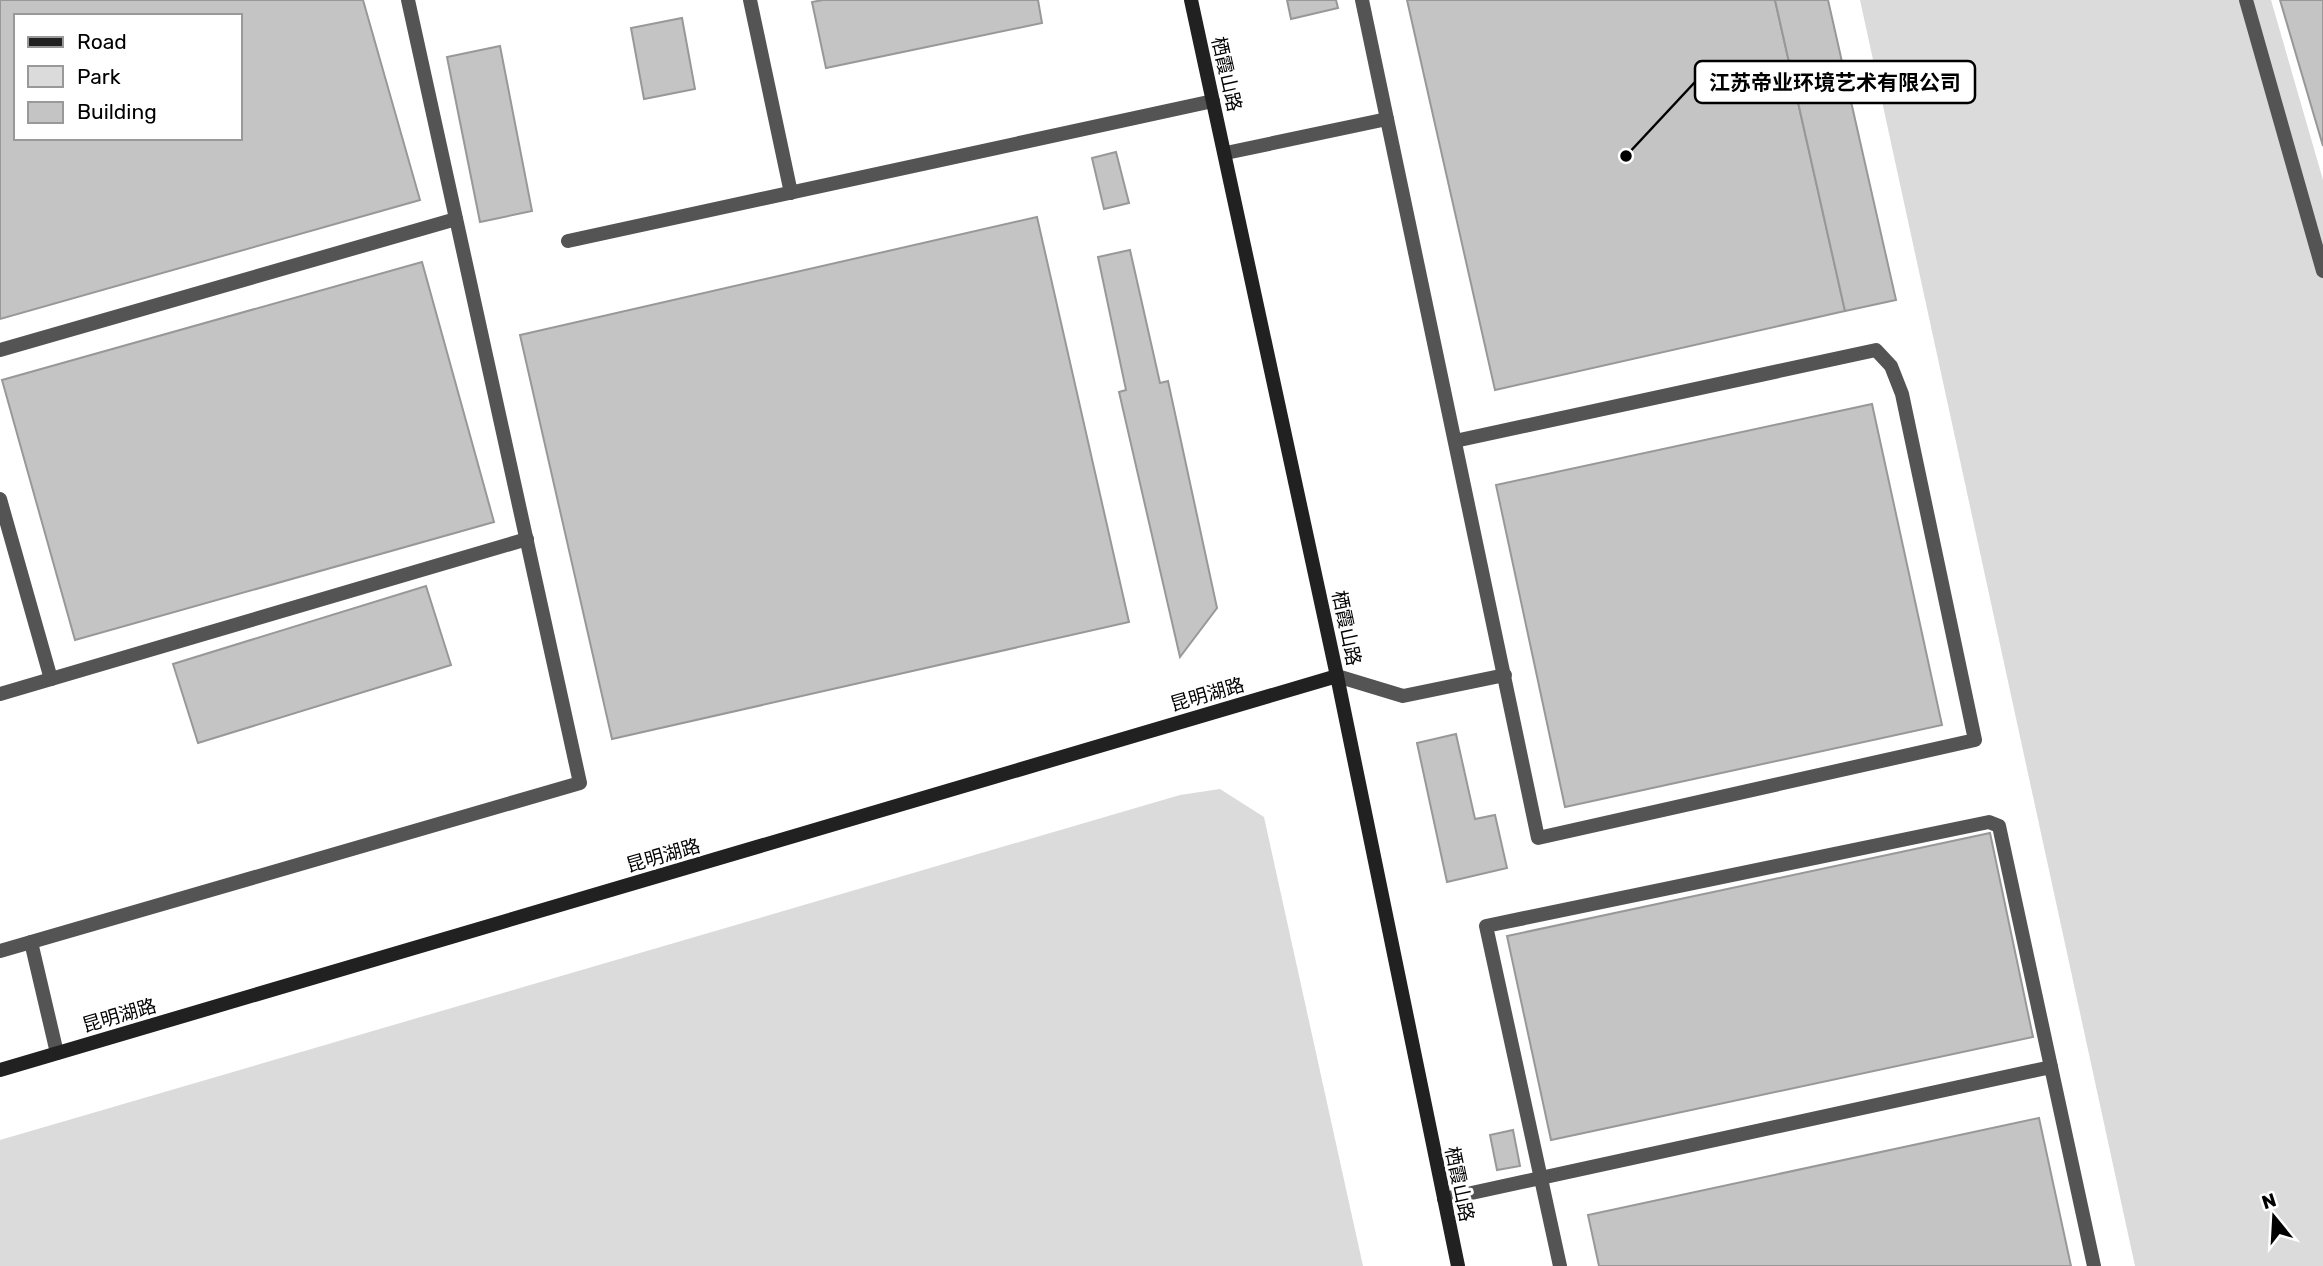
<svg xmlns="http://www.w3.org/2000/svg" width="2323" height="1266" font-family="Rubik,'Noto Sans SC',sans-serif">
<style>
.green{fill:#dbdbdb}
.building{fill:#c4c4c4;stroke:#989898;stroke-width:2;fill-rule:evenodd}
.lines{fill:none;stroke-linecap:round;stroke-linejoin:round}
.lane{stroke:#545454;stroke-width:14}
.secondary{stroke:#212121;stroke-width:14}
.labels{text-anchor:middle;stroke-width:6;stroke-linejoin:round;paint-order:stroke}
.street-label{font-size:19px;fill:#000;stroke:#fff}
.leader{fill:none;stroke:#000;stroke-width:2.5}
.callout-dot{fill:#000;stroke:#fff;stroke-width:2.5}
.callout{fill:#fff;stroke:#000;stroke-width:2.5}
.callout-label{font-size:21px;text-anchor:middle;font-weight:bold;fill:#000}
</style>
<rect width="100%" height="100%" fill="#fff"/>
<g class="green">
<polygon points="1860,0 2271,0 2323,180 2323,1266 2135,1266"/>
<polygon points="1220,789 1264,817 1363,1266 0,1266 0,1140 1180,795"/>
</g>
<g class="building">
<path d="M0,0H363L420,200L0,319ZM16,16H240V138H16Z"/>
<polygon points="823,0 1038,0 1042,23 826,68 812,2"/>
<polygon points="1287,0 1336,0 1338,8 1291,19"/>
<polygon points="1407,0 1775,0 1845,311 1495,390"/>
<polygon points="1775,0 1828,0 1896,300 1845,311"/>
<polygon points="2280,0 2323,0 2323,146"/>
<polygon points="682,18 695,89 644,99 631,28"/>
<polygon points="500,46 532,211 480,222 447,57"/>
<polygon points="1116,152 1129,203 1104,209 1092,158"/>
<polygon points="1037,217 1129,622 612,739 520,335"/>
<polygon points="1130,250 1160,383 1168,381 1217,608 1180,657 1119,392 1126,390 1098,257"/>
<polygon points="422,262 494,522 75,640 2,380"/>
<polygon points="1872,404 1942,725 1565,807 1496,485"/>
<polygon points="426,586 451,665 198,743 173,664"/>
<polygon points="1456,734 1475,819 1495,815 1507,868 1447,882 1417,743"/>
<polygon points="1990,833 2033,1037 1551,1140 1507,936"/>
<polygon points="2039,1118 2071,1266 1599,1266 1588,1215"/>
<polygon points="1513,1130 1520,1166 1497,1170 1490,1135"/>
</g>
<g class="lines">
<g class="lane">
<polyline points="750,0 791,193"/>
<polyline points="1362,0 1538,838 1975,740 1902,394 1891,366 1876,350 1455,441"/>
<polyline points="2246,0 2323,271"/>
<polyline points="1226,153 1387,119"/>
<polyline points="568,241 1213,101"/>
<polyline points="0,350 456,219"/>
<polyline points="0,499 51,679"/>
<polyline points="1337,676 1403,696 1505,675"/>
<polyline points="0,694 527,539"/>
<polyline points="31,942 57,1053"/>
<polyline points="0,951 580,783 408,0"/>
<polyline points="1444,1199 2051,1067 2094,1266"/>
<polyline points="1560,1266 1486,926 1989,822 1999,826 2051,1067"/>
</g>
<g class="secondary">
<polyline points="1191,0 1337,676 1458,1266"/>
<polyline points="0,1070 1337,676"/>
</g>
</g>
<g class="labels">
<g class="street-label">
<text transform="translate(1227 74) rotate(77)" y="7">栖霞山路</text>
<text transform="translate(1347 628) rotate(78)" y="7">栖霞山路</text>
<text transform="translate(1207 694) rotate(-16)" y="7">昆明湖路</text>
<text transform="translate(663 855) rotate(-16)" y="7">昆明湖路</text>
<text transform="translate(119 1015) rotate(-16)" y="7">昆明湖路</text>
<text transform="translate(1460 1184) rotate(78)" y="7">栖霞山路</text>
</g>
</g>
<path class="leader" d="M1626 156L1695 82"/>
<circle class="callout-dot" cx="1626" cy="156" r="7"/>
<rect class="callout" x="1695" y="61" width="280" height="42" rx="7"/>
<g class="callout-label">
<text x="1835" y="90">江苏帝业环境艺术有限公司</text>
</g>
<rect x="14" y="14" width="228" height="126" fill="#ffffff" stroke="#999999" stroke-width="2"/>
<rect x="28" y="37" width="35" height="10" fill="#212121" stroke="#999999" stroke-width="2"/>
<text x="77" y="49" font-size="21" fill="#000000">Road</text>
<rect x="28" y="66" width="35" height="21" fill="#dbdbdb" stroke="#999999" stroke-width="2"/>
<text x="77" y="84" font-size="21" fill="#000000">Park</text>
<rect x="28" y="102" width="35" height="21" fill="#c4c4c4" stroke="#999999" stroke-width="2"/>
<text x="77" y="119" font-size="21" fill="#000000">Building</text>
<g transform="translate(2274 1217) rotate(342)" stroke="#ffffff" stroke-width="5" paint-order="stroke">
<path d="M0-5L12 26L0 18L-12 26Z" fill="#000000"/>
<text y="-10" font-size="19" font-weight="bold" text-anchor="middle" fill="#000000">N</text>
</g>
</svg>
